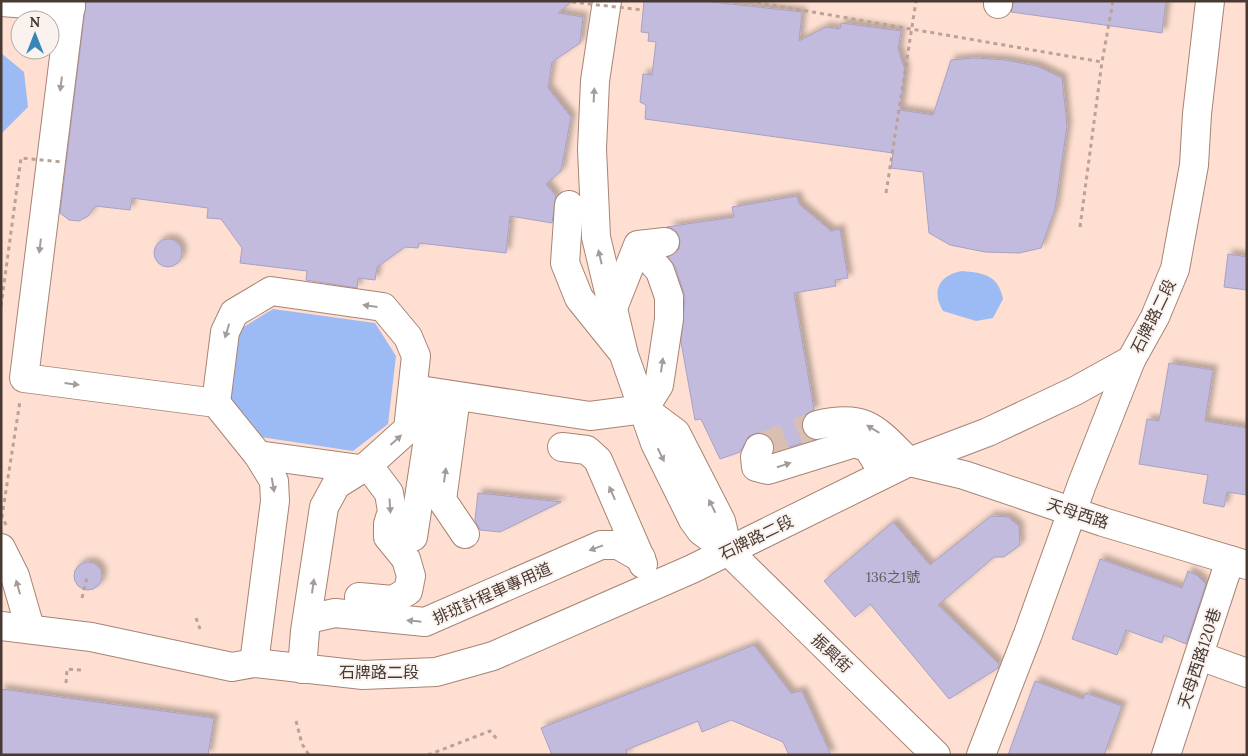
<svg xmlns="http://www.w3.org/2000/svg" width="1248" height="756" font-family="Lora,'Noto Sans TC',serif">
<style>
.water{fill:#9cbaf3}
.building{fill:#c2bbde;stroke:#a8a1c3;filter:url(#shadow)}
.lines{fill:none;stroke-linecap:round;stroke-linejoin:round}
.minor-tunnel{stroke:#dabeb1;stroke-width:28;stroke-dasharray:28 14;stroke-linecap:butt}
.minor-casing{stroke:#a78474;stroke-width:30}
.path{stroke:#bba297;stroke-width:3;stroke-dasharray:4 4;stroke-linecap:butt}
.minor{stroke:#fff;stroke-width:28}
.path-bridge{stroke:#bba297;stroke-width:3;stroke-dasharray:4 4;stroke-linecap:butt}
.oneway{fill:#a49c98}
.labels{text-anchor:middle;stroke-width:4;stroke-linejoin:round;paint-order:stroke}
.number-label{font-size:14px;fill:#665a5d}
.street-label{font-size:16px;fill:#483932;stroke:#faf2ee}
</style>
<defs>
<filter id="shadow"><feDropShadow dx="4.5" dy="-4.5" stdDeviation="2.5" flood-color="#0004"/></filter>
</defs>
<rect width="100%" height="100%" fill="#fedfd1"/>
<g class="water">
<polygon points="1,53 24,72 28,107 1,134"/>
<path d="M962,271C984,273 998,275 1003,299L993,318L976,321L943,311C931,291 939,275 962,271Z"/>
<polygon points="273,309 375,323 396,356 388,424 353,451 254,436 229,401 237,331"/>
</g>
<g class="building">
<polygon points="86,1 572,1 558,13 583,17 580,43 552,62 548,88 571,117 561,171 546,184 556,196 552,223 510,216 506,253 419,243 418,248 405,247 377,267 375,280 358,278 357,288 306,280 307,271 240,263 242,248 221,219 207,218 208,208 132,198 130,210 95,206 88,216 79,221 69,220 60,213"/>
<polygon points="644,1 703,1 802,12 799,41 826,27 840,29 841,23 901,31 898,49 905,70 900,110 933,115 951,60 975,58 1005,60 1037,66 1062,78 1067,126 1055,209 1041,248 1019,253 985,252 950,245 929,233 923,172 891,168 893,153 645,119 646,105 640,102 643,74 652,75 656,42 648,41 649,33 641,32"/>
<polygon points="1014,1 1166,1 1162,33 1011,12"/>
<polygon points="797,196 799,204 831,231 840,229 848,278 835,280 836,286 794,293 814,410 806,414 802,419 802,427 806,436 812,440 774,452 771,438 765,434 757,433 749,436 740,452 720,459 701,419 695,420 681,342 685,297 675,266 668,257 679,249 680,240 677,232 667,227 734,217 732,207"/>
<circle cx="168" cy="253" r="14"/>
<polygon points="1228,254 1247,257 1247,290 1224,287"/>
<polygon points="1169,363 1213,370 1205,421 1247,428 1247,495 1227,492 1224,507 1203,503 1208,475 1139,464 1147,419 1159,421"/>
<polygon points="478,493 561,502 500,532 480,530 475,520"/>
<polygon points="991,516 1008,517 1019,526 1020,545 1004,557 994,557 938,605 999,664 998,668 949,699 870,604 855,617 824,581 893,522 930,565"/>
<polygon points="1100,559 1182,588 1188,571 1198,576 1206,584 1186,644 1164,635 1162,643 1126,630 1117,655 1072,639"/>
<circle cx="88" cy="576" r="14"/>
<polygon points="754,645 791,693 802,691 831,755 789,755 783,742 731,720 702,732 698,721 626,750 627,755 552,755 541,728"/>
<polygon points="1035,681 1083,699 1086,693 1122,706 1104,755 1008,755"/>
<polygon points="1,689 214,718 208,755 1,755"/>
</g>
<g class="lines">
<polyline class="minor-tunnel" points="759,448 817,425"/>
<g class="minor-casing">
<g id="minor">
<polyline points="71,1 24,378 216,403 258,455 274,481 275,501 254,663"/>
<polyline points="607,1 595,81 592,149 596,237 624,355 655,443 693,520 701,531 728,551 936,755"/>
<polyline points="1,2 71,7"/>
<polyline points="998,4 998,1"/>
<polyline points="569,205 565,263 579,298 620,349"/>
<polyline points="613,308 638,245 665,242"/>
<polyline points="413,389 590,416 644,409 676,433 721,521 728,551"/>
<polyline points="456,397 442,500 465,534"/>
<polyline points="216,403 225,332 234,313 271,291 383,307 408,337 416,356 408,429 368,465 336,485 324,507 305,631 302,669"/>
<polyline points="644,409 659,385 669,319 669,297 660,271 647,256"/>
<path d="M817,425C866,413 876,429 909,462"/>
<polyline points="562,447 587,450 598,460 643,564"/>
<polyline points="759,448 755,457 756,467 768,470 855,443 868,448 884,474"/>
<polyline points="258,455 360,469"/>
<polyline points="909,462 964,475 1103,522 1247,565"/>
<polyline points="413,537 435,393"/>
<polyline points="1,548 15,576 30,628"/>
<polyline points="359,597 393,600 408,591 411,576 406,559 388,537 388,524 392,511 389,493 368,465"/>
<polyline points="308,619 335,613 425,622 601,545 618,545 641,558"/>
<polyline points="1,626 91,637 232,667 254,663 363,675 436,672 493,656 692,569 909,462 988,432 1075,391 1131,360 1155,317 1175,269 1194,165 1197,114 1210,1"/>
<polyline points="1200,656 1247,673"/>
<polyline points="981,755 1028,634 1082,484 1131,360"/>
<polyline points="1166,755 1230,560"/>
</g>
</g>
<g class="path">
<polyline points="749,1 1102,62 1113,1"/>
<polyline points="886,193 916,1"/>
<polyline points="1080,227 1102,62"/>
<polyline points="6,525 2,516 20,401"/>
<polyline points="82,598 87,577"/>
<polyline points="196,618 200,629"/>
<polyline points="66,683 67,669 81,670"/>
<polyline points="296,721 302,744 309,755"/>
<polyline points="428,755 490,731 497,739"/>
</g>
<use href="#minor" class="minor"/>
<g class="path-bridge">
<polyline points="572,2 643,10"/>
<polyline points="1,306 21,158 63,162"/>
</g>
</g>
<defs><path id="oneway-solid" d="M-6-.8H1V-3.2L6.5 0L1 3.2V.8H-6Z" transform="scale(1.25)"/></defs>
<g class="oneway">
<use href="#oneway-solid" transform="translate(61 84) rotate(97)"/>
<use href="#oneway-solid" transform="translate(594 95) rotate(-87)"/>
<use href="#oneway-solid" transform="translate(40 246) rotate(97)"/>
<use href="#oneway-solid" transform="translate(600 257) rotate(-103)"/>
<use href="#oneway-solid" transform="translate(370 306) rotate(-172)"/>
<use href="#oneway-solid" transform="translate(227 331) rotate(107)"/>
<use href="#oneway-solid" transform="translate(662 365) rotate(-82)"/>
<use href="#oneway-solid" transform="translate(72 384) rotate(7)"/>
<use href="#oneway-solid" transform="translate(873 429) rotate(-149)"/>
<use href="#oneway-solid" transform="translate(396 440) rotate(-42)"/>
<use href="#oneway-solid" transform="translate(661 455) rotate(64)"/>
<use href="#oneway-solid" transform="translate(784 465) rotate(-18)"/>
<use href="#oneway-solid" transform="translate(445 475) rotate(-82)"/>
<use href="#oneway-solid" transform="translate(273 485) rotate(80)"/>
<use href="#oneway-solid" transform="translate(612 493) rotate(-114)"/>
<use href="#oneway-solid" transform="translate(390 506) rotate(86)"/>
<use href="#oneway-solid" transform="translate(712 506) rotate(-117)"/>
<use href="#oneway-solid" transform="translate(596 548) rotate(160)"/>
<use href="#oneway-solid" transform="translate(313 586) rotate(-82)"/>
<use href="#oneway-solid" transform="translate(18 587) rotate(-106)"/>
<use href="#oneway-solid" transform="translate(414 621) rotate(-174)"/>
</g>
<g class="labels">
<g class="number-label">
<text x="893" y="582">136之1號</text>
</g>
<g class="street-label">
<text transform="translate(1153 316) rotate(-64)" y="6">石牌路二段</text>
<text transform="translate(1078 513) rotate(18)" y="6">天母西路</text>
<text transform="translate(756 537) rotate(-26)" y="6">石牌路二段</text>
<text transform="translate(492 593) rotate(-24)" y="6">排班計程車專用道</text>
<text transform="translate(832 653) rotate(43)" y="6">振興街</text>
<text transform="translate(1199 658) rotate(-72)" y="6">天母西路120巷</text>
<text x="379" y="678">石牌路二段</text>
</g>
</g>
<rect width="1248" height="756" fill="none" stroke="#483932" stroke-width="5"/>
<g transform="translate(35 35)"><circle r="24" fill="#faf2ee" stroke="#b3a8a3"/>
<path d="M0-4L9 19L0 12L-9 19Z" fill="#3886b8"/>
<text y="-8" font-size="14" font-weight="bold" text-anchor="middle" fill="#483932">N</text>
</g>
</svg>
